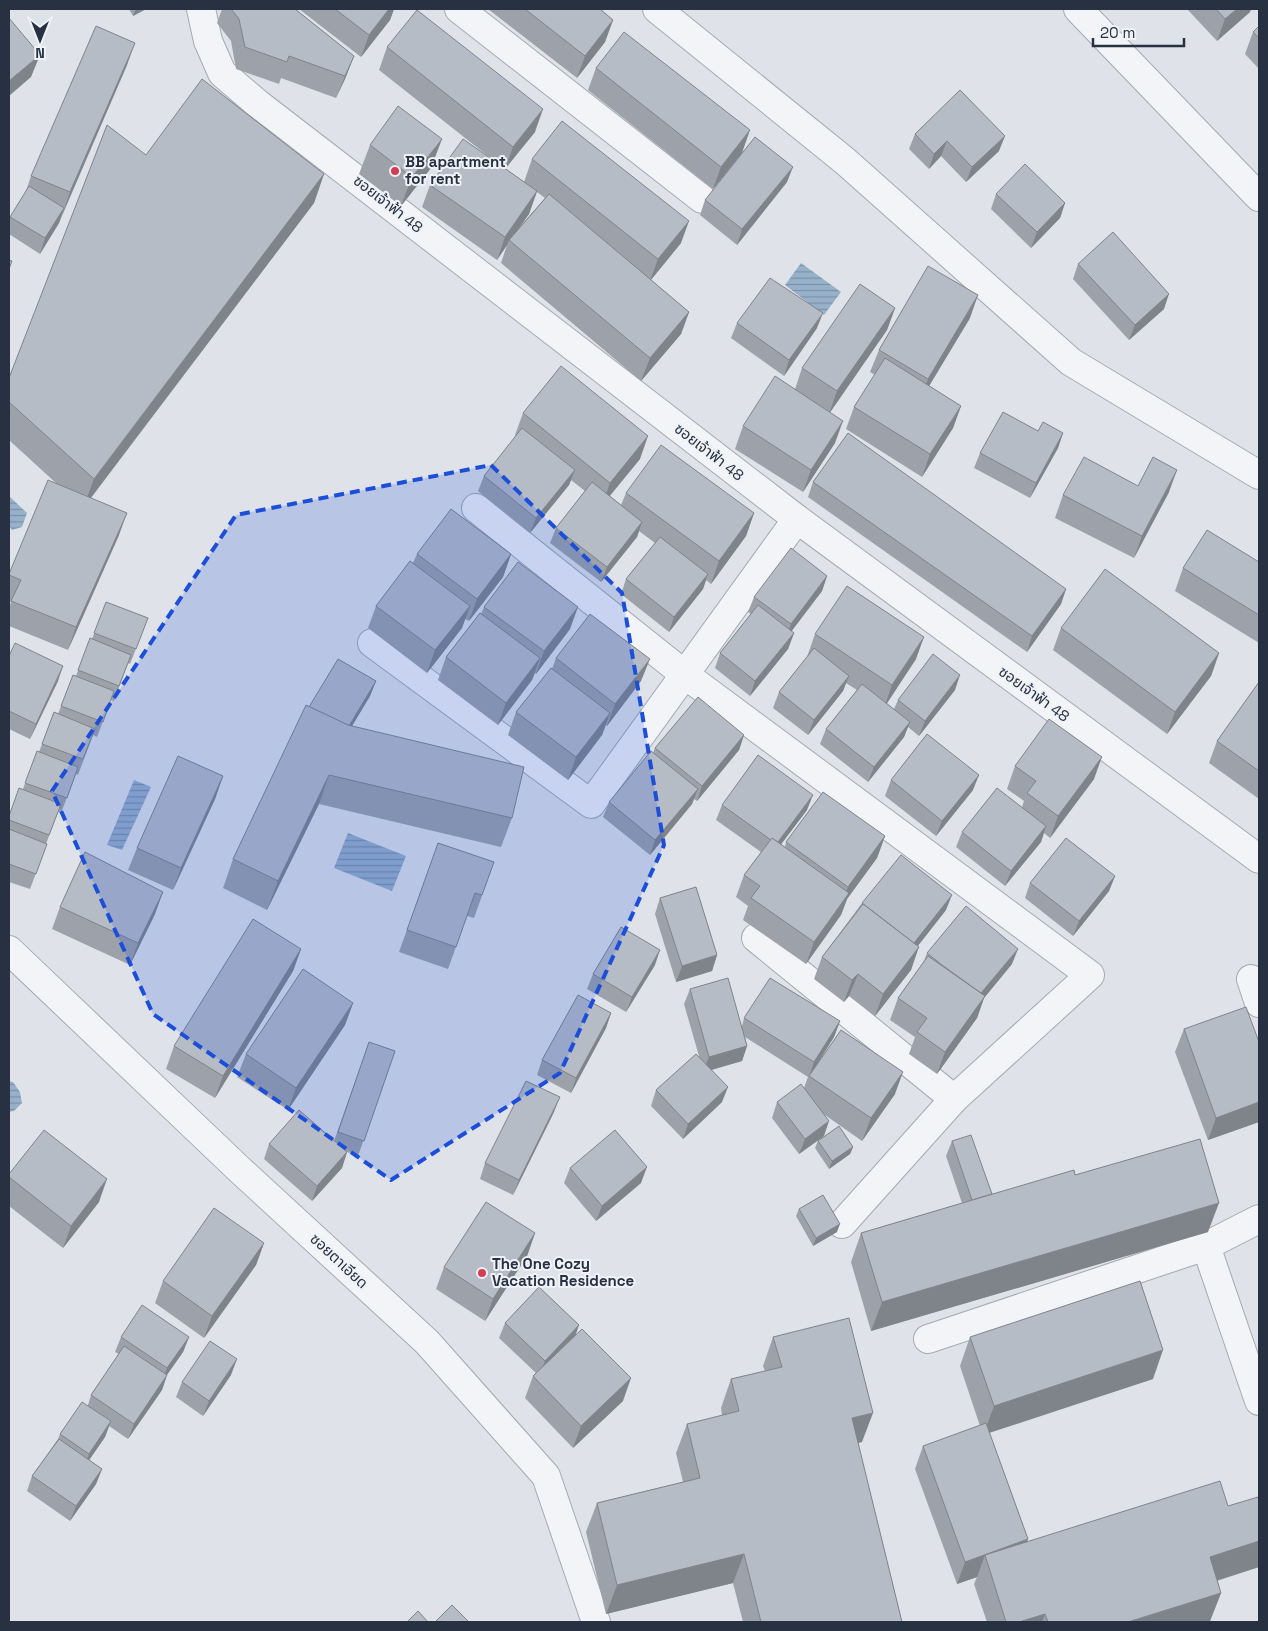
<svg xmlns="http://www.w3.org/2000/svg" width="1268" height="1631" font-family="'Space Grotesk','Noto Sans Thai',sans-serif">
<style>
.water{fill:url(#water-rules)}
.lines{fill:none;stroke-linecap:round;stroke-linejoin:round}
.minor-casing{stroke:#a4aab3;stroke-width:30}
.minor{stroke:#f2f4f7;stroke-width:28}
.wall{fill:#9da2aa;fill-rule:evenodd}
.shaded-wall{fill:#7f848b}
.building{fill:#b6bcc6;stroke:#7f848b}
.marked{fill:#1d4ed8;fill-opacity:0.2;stroke:#1d4ed8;stroke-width:4;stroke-dasharray:10 6;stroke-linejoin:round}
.poi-dot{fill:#d43e55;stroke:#eff2f7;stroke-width:2}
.labels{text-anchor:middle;stroke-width:4;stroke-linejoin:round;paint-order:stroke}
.poi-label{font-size:15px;font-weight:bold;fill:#273141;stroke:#eff2f7;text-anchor:start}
.street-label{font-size:15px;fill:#273141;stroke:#eff2f7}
</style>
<defs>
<pattern id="water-rules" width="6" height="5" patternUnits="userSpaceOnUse" patternTransform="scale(1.25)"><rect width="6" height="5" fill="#98b1cb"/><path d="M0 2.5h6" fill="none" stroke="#7c91a6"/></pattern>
</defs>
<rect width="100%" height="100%" fill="#dfe3e9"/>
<g class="water">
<polygon points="801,263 841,292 824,315 785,285"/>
<polygon points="9,496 27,513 22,527 12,530 9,526"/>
<polygon points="134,780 151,787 122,850 107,845"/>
<polygon points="348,833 406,856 392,891 334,868"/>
<polygon points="9,1081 13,1082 20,1092 22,1103 14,1111 9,1112"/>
</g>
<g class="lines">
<g class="minor-casing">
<g id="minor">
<polyline points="201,9 208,41 222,73 257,103 797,519 1259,859"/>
<polyline points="459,9 702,199"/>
<polyline points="657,9 845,161 1071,362 1259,475"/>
<polyline points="1078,9 1259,197"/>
<polyline points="476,508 684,674 1090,975 954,1099 842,1224"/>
<polyline points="372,643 591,804 797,519"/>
<polyline points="756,938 954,1099"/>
<polyline points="9,950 240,1170 427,1342 546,1476 596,1622"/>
<polyline points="1251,979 1259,1003"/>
<polyline points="1206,1246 1259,1401"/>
<polyline points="928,1339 1206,1246 1259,1219"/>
</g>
</g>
<use href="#minor" class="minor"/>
</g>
<g class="wall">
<polygon points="129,9 146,9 133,16"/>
<polygon points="222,9 295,9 354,56 345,79 336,98 281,78 279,84 236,69 231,41 217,23"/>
<polygon points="299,9 394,9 390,20 361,57"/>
<polygon points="488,9 600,9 613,20 605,42 577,78"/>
<polygon points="1187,9 1251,9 1250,12 1217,41"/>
<polygon points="1259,26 1259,69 1245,54 1253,32"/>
<path d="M387,47L535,132L505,169L524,182L532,159L681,243L651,280L689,312L681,334L641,381L501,263L507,245L497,260L422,207L430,185L498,164L379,70ZM537,192L545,198L518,229L529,214Z"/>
<polygon points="127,65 59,223 40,254 9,234 9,221 10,217 25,194 31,176"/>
<polygon points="596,68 742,153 713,189 588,90"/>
<polygon points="915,134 999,151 966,182 941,156 929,169 909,149"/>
<polygon points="370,145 431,168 401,206 359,174"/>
<polygon points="146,155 324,174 314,203 91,498 119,535 68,650 9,626 9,609 11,602 9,601 9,574 57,484 9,440 9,378"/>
<polygon points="787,182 737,245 700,215 705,200"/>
<polygon points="996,194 1065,203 1060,218 1031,248 991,209"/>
<polygon points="1078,264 1164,309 1129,340 1073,279"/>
<polygon points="895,308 887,330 830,412 835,443 803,492 735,449 743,426 795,389 802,368"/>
<polygon points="970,318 929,386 961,406 953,428 922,477 846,429 854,407 875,375 870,372 879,350"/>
<polygon points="737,323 817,328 784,376 731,338"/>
<polygon points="523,413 640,459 610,496 621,505 626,493 754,513 746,536 711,584 706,580 703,589 669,632 621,594 626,579 655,543 639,531 637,537 601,582 550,543 556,528 585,491 571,480 569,485 530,533 478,491 484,476 516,436 515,435"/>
<polygon points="1038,431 1063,433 1058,448 1030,498 974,468 980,453"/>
<polygon points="813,482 1066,589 1061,604 1027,652 808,497"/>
<polygon points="1138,486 1169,492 1134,558 1055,518 1063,495"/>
<polygon points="417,554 511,554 503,577 469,621 465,619 462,628 427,673 368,628 376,606 413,563"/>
<polygon points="1259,562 1259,643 1175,591 1183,568"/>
<polygon points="827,576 822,591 791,631 794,633 788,649 750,696 715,668 720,653 751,614 748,612 754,597"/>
<polygon points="106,602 148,618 130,664 128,663 114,701 111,700 97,737 93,735 78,775 76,774 61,813 58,812 46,844 47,844 30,889 9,882 9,816 23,789 37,751 39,752 54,712 58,714 73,675 76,676 90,638 92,639"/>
<polygon points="484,607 570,629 536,674 535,673 532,680 498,725 438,680 446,657 481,614"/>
<polygon points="1061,628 1219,653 1211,676 1167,734 1053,650"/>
<polygon points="815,634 916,659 886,703 894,709 898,700 955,690 919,736 908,727 904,737 868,782 820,744 826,729 857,690 846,683 843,691 808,735 773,708 779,692 807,657"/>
<polygon points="9,656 58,681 30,739 9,729"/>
<polygon points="556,658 641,681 607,726 606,725 602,735 568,780 508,735 516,712 552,669"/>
<polygon points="376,681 370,696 352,726 512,818 501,847 319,804 267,910 223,888 233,859 309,707"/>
<polygon points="1259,682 1259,799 1209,763 1217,741"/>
<polygon points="744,735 739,750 697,801 694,799 692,804 650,855 603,817 609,802 653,753 655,748"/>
<polygon points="1015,766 1094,779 1050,838 1044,833 1041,842 1005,886 956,847 962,832 1022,807 1024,801 1007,789"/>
<polygon points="223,776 215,799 173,890 128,870 137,848"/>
<polygon points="891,780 973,790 936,836 885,796"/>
<polygon points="722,805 807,810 781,844 785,847 786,842 885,836 877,858 847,899 841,915 806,964 743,920 748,906 736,897 744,875 761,852 716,820"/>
<polygon points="438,843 494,862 474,918 467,916 448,969 399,952"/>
<polygon points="1115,876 1109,891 1073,936 1025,898 1030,883"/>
<polygon points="660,898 717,955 712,971 676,982 655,914"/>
<polygon points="862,903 946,910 918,946 911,970 875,1016 849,996 844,1002 814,979 822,957"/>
<polygon points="60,907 155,914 130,965 52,929"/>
<polygon points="301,949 293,971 215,1098 166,1069 174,1046"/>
<polygon points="927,953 1012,964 984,998 977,1018 937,1074 909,1054 915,1037 890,1020 898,998 924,961"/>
<polygon points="655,965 626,1012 587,989 593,974"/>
<polygon points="690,989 742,1026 744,1018 840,1021 834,1037 816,1066 895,1094 862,1141 825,1115 824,1136 799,1154 772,1118 777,1102 804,1088 808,1077 745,1037 747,1046 742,1061 712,1070 722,1102 683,1139 651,1106 656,1090 699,1056 684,1004"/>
<polygon points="353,1003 345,1025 288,1110 237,1077 246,1054"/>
<polygon points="611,1013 606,1028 571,1093 537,1075 542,1060"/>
<polygon points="1184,1029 1259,1042 1259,1122 1208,1140 1175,1052"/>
<polygon points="369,1042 395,1051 358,1156 347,1152 342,1168 312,1201 264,1159 269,1144 334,1141"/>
<polygon points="554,1112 513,1195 480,1179 485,1163"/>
<polygon points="818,1141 853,1147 850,1154 829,1169 815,1148"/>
<polygon points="952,1141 992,1194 1075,1175 1208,1232 871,1331 851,1262 861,1233 962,1203 946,1156"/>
<polygon points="570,1168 641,1183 596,1221 564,1183"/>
<polygon points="9,1174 99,1202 63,1248 9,1206"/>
<polygon points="799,1209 837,1232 813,1246 796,1216"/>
<polygon points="535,1233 527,1256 485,1321 436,1289 444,1267"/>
<polygon points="264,1243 256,1265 204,1338 155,1303 163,1281"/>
<polygon points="505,1323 575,1335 623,1401 573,1448 525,1398 533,1376 536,1373 499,1338"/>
<polygon points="121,1337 189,1337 183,1352 167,1375 162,1390 128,1439 109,1426 105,1437 89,1460 102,1469 96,1484 70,1521 27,1491 32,1476 58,1439 60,1434 88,1405 91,1395 119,1354 115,1352"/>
<polygon points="773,1337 862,1442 858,1443 902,1622 743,1622 733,1583 606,1614 586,1532 597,1503 683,1482 676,1453 687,1424 722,1415 721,1408 731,1379 765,1371 763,1366"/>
<polygon points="970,1337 1153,1379 989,1432 1028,1539 1027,1542 1228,1506 1259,1567 1217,1581 1221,1593 1210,1621 1208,1622 987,1622 974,1584 977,1577 957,1584 915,1469 923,1446 980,1426 960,1366"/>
<polygon points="231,1375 203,1416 176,1397 182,1382"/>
</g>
<g class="shaded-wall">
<polygon points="136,9 146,9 133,16"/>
<polygon points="389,9 394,9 390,20 361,57 369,35"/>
<polygon points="1237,9 1251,9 1250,12 1217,41 1225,19"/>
<polygon points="613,20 605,42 577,78 585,56"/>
<polygon points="135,43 127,65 62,215 70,192"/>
<polygon points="40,55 31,77 9,96 9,81"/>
<polygon points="354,56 345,79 336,98 345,76"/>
<polygon points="543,109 535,132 505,169 513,147"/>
<polygon points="750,130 742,153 713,189 721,167"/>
<polygon points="1005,136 999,151 966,182 972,167"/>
<polygon points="442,139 431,168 401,206 412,177"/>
<polygon points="947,141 941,156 929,169 934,154"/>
<polygon points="793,167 787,182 737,245 742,229"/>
<polygon points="324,174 314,203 83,508 94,479"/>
<polygon points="537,191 529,214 510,241 509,240 507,245 497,260 505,237"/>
<polygon points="1065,203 1060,218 1031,248 1037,232"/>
<polygon points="64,208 59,223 40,254 45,238"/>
<polygon points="689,221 681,243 650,281 658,259"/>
<polygon points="1169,294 1164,309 1129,340 1135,325"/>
<polygon points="978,295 970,318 920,401 928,379"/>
<polygon points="895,308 887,330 829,414 837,391"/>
<polygon points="689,312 681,334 641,381 650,358"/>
<polygon points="823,313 817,328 784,376 789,360"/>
<polygon points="961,406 953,428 922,477 930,454"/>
<polygon points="843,421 835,443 803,492 811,470"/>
<polygon points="1063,433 1058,448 1030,498 1036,483"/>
<polygon points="648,436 640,459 602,505 610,483"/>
<polygon points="575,470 569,485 530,533 536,518"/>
<polygon points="1177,470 1169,492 1134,558 1142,536"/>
<polygon points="127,513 119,535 68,650 76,627"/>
<polygon points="754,513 746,536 711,584 719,561"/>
<polygon points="642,522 637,537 601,582 607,567"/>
<polygon points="511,554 503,577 469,621 477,599"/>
<polygon points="708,574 703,589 669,632 674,617"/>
<polygon points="827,576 822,591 785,640 791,624"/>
<polygon points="1066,589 1061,604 1027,652 1032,636"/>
<polygon points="470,606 462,628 427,673 435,650"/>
<polygon points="578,607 570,629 536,674 544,651"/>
<polygon points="794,633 788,649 750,696 755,681"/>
<polygon points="924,637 916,659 884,708 892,685"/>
<polygon points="1219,653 1211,676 1167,734 1175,712"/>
<polygon points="540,658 532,680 498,725 506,703"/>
<polygon points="650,659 641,681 607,726 615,704"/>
<polygon points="63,666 58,681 30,739 36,724"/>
<polygon points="960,675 955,690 919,736 925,721"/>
<polygon points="849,676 843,691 808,735 814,720"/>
<polygon points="376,681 370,696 340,746 345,731"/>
<polygon points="610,713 602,735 568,780 576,757"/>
<polygon points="910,722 904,737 868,782 874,767"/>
<polygon points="744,735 739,750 697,801 702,786"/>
<polygon points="1102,757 1094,779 1050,838 1058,816"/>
<polygon points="329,775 319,804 267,910 278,881"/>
<polygon points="979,775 973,790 936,836 942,821"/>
<polygon points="223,776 215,799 173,890 181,868"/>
<polygon points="698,789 692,804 650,855 655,840"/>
<polygon points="813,795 807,810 770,859 776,844"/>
<polygon points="1046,826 1041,842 1005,886 1011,871"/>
<polygon points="885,836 877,858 847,899 841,915 806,964 814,942 842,903 848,887"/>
<polygon points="1115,876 1109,891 1073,936 1079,921"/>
<polygon points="163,892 155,914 130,965 138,943"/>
<polygon points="952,895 946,910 908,958 914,943"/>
<polygon points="919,947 911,970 875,1016 883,994"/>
<polygon points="301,949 293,971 215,1098 223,1076"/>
<polygon points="1018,949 1012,964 984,998 977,1018 937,1074 945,1052 979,996"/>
<polygon points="660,950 655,965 626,1012 632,997"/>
<polygon points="717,955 712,971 676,982 682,966"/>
<polygon points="858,974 849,996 844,1002 852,980"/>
<polygon points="353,1003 345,1025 288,1110 296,1088"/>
<polygon points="611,1013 606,1028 571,1093 576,1078"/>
<polygon points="840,1021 834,1037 809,1077 814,1062"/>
<polygon points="747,1046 742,1061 703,1072 709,1057"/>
<polygon points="903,1072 895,1094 862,1141 871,1118"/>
<polygon points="728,1087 722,1102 683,1139 688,1124"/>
<polygon points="560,1097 554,1112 513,1195 519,1180"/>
<polygon points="1259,1102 1259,1122 1208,1140 1216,1118"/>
<polygon points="829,1121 824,1136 799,1154 805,1139"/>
<polygon points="853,1147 850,1154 829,1169 832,1161"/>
<polygon points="347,1152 342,1168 312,1201 317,1186"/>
<polygon points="647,1167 641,1183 596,1221 602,1206"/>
<polygon points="107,1179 99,1202 63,1248 71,1226"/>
<polygon points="1219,1203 1208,1232 871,1331 882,1302"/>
<polygon points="840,1224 837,1232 813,1246 816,1238"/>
<polygon points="535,1233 527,1256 485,1321 493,1299"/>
<polygon points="264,1243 256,1265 204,1338 212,1316"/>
<polygon points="579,1325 574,1340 539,1376 545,1361"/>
<polygon points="189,1337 183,1352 161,1383 167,1368"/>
<polygon points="1163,1350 1153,1379 983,1435 994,1406"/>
<polygon points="237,1359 231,1375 203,1416 209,1401"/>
<polygon points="167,1375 162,1390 128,1439 134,1424"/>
<polygon points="631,1378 623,1401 573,1448 581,1426"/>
<polygon points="873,1413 862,1442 841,1447 852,1418"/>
<polygon points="111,1421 105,1437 83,1469 89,1454"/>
<polygon points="102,1469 96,1484 70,1521 76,1506"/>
<polygon points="1028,1539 1020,1561 985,1555 977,1577 957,1584 965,1562"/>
<polygon points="1259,1541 1259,1567 1199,1586 1210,1557"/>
<polygon points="744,1554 733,1583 606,1614 617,1585"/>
<polygon points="1221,1593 1210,1621 1208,1622 1128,1622"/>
<polygon points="1045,1614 1042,1622 1019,1622"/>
</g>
<g class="building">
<polygon points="231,9 295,9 354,56 345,76 289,56 287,62 245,47 239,19"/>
<polygon points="335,9 389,9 369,35"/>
<polygon points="525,9 600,9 613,20 585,56"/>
<polygon points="1216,9 1237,9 1225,19"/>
<polygon points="417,10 543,109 513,147 387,47"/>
<polygon points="9,18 40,55 9,81"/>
<polygon points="96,26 135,43 70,192 31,176"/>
<polygon points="1259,26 1259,38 1253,32"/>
<polygon points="624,32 750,130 721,167 596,68"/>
<polygon points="202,79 324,174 94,479 9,402 9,378 107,125 146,155"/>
<polygon points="960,90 1005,136 972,167 947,141 934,154 915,134"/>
<polygon points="398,106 442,139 412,177 370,145"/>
<polygon points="562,121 689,221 658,259 532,159"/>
<polygon points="755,137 793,167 742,229 705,200"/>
<polygon points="463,139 537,191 505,237 430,185"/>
<polygon points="1025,164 1065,203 1037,232 996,194"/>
<polygon points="29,186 64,208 45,238 10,217"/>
<polygon points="549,194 689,312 650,358 509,240"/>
<polygon points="1113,232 1169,294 1135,325 1078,264"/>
<polygon points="9,260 12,261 9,269"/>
<polygon points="928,266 978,295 928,379 879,350"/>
<polygon points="770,278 823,313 789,360 737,323"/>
<polygon points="860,284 895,308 837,391 802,368"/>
<polygon points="885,358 961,406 930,454 854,407"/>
<polygon points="561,366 648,436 610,483 523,413"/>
<polygon points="775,376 843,421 811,470 743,426"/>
<polygon points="1003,412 1038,431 1043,422 1063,433 1036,483 980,453"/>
<polygon points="522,428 575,470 536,518 484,476"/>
<polygon points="848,433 1066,589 1032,636 813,482"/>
<polygon points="661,445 754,513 719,561 626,493"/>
<polygon points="1084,457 1138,486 1153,457 1177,470 1142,536 1063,495"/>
<polygon points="48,480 127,513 76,627 11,601 21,580 9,575 9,574"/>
<polygon points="592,482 642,522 607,567 556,528"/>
<polygon points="451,509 511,554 477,599 417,554"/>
<polygon points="1207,530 1259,562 1259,615 1183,568"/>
<polygon points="660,537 708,574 674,617 626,579"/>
<polygon points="791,548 827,576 791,624 754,597"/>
<polygon points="410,561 470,606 435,650 376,606"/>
<polygon points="518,562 578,607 544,651 484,607"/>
<polygon points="1105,569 1219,653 1175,712 1061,628"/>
<polygon points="847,586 924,637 892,685 815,634"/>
<polygon points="106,602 148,618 136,649 94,633"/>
<polygon points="758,605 794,633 755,681 720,653"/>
<polygon points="480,613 540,658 506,703 446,657"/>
<polygon points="590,614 650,659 615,704 556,658"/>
<polygon points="90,638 131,655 119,686 78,670"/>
<polygon points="15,643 63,666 36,724 9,711 9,656"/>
<polygon points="814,648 849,676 814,720 779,692"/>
<polygon points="933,654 960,675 925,721 898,700"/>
<polygon points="338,659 376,681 349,726 309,707"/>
<polygon points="551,668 610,713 576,757 516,712"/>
<polygon points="73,675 114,691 103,722 61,706"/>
<polygon points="1259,682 1259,771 1217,741"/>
<polygon points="862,684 910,722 874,767 826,729"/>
<polygon points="698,697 744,735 702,786 655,748"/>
<polygon points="306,705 348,725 524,767 512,818 329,775 278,881 233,859"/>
<polygon points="54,712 95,729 83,759 42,744"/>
<polygon points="1049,719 1102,757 1058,816 1027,793 1036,781 1015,766"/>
<polygon points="927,734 979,775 942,821 891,780"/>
<polygon points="37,751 78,767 67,798 25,783"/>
<polygon points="651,751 698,789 655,840 609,802"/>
<polygon points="758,755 813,795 778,842 772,838 771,840 722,805"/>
<polygon points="178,756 223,776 181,868 137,848"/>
<polygon points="19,788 61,804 49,835 9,820 9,816"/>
<polygon points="997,788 1046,826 1011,871 962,832"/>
<polygon points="823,792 885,836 848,887 786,842"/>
<polygon points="9,829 47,844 36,874 9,864"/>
<polygon points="772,838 849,893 814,942 751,898 760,886 744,875"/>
<polygon points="1066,838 1115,876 1079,921 1030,883"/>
<polygon points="438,843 494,862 482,895 475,893 456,947 407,930"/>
<polygon points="85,852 163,892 138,943 60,907"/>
<polygon points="901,855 952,895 914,943 862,903"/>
<polygon points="696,887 717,955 682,966 660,898"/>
<polygon points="863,904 919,947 883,994 858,974 852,980 822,957"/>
<polygon points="966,906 1018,949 981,993 942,965 927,953"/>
<polygon points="253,919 301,949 223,1076 174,1046"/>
<polygon points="621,927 660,950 632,997 593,974"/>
<polygon points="928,956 985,996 945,1052 917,1032 927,1018 898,998"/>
<polygon points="303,969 353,1003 296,1088 246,1054"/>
<polygon points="728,978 747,1046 709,1057 690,989"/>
<polygon points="770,978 840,1021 814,1062 744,1018"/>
<polygon points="578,995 611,1013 576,1078 542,1060"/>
<polygon points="1246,1007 1259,1042 1259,1102 1216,1118 1184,1029"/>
<polygon points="841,1030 903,1072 871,1118 809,1076"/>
<polygon points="369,1042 395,1051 364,1141 338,1132"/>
<polygon points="696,1054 728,1087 688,1124 656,1090"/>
<polygon points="526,1081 560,1097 519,1180 485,1163"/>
<polygon points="801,1084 829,1121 805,1139 777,1102"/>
<polygon points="299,1110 347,1152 317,1186 269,1144"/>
<polygon points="839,1126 853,1147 832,1161 818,1141"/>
<polygon points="44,1130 107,1179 71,1226 9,1177 9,1174"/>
<polygon points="615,1130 647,1167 602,1206 570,1168"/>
<polygon points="971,1135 992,1194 972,1200 952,1141"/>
<polygon points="1200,1139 1219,1203 882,1302 861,1233 1074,1170 1075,1175"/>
<polygon points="823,1195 840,1224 816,1238 799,1209"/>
<polygon points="486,1202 535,1233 493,1299 444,1267"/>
<polygon points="214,1208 264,1243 212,1316 163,1281"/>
<polygon points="1140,1281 1163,1350 994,1406 970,1337"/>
<polygon points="539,1287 579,1325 545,1361 505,1323"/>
<polygon points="142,1305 189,1337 167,1368 121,1337"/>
<polygon points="849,1318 873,1413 852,1418 902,1622 761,1622 744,1554 617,1585 597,1503 700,1478 687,1424 739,1411 731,1379 782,1367 773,1337"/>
<polygon points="582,1329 631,1378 581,1426 533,1376"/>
<polygon points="210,1341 237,1359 209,1401 182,1382"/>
<polygon points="124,1346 167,1375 134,1424 91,1395"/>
<polygon points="82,1402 111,1421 89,1454 60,1434"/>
<polygon points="986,1423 1028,1539 965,1562 923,1446"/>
<polygon points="59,1439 102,1469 76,1506 32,1476"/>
<polygon points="1220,1481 1228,1506 1258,1497 1259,1501 1259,1541 1210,1557 1221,1593 1128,1622 1048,1622 1045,1614 1019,1622 1006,1622 985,1555"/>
<polygon points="452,1605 469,1622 435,1622"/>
<polygon points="418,1611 428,1622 407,1622"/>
</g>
<path class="marked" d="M491,465L622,593L664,845L560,1073L391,1180L153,1014L52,791L236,515Z"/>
<g class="poi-dot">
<circle cx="395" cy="171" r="5"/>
<circle cx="482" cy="1273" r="5"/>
</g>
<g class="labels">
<g class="poi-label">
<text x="405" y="167">BB apartment<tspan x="405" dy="17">for rent</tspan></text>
<text x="492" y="1269">The One Cozy<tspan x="492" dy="17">Vacation Residence</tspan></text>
</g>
<g class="street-label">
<text transform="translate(388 204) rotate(38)" y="5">ซอยเจ้าฟ้า 48</text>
<text transform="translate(709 452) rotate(38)" y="5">ซอยเจ้าฟ้า 48</text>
<text transform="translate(1034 694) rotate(36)" y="5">ซอยเจ้าฟ้า 48</text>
<text transform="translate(339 1261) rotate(43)" y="5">ซอยตาเอียด</text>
</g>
</g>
<rect width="1268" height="1631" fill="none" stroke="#273141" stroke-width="20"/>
<g transform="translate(40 40) rotate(180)" stroke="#eff2f7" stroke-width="4" paint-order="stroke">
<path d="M0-4L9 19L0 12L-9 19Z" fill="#273141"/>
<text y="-8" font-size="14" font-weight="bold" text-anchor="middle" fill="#273141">N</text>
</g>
<path d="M1093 38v8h91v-8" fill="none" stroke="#273141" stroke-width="2.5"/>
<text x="1100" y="38" font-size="15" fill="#273141" stroke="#eff2f7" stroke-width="4" paint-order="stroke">20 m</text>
</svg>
